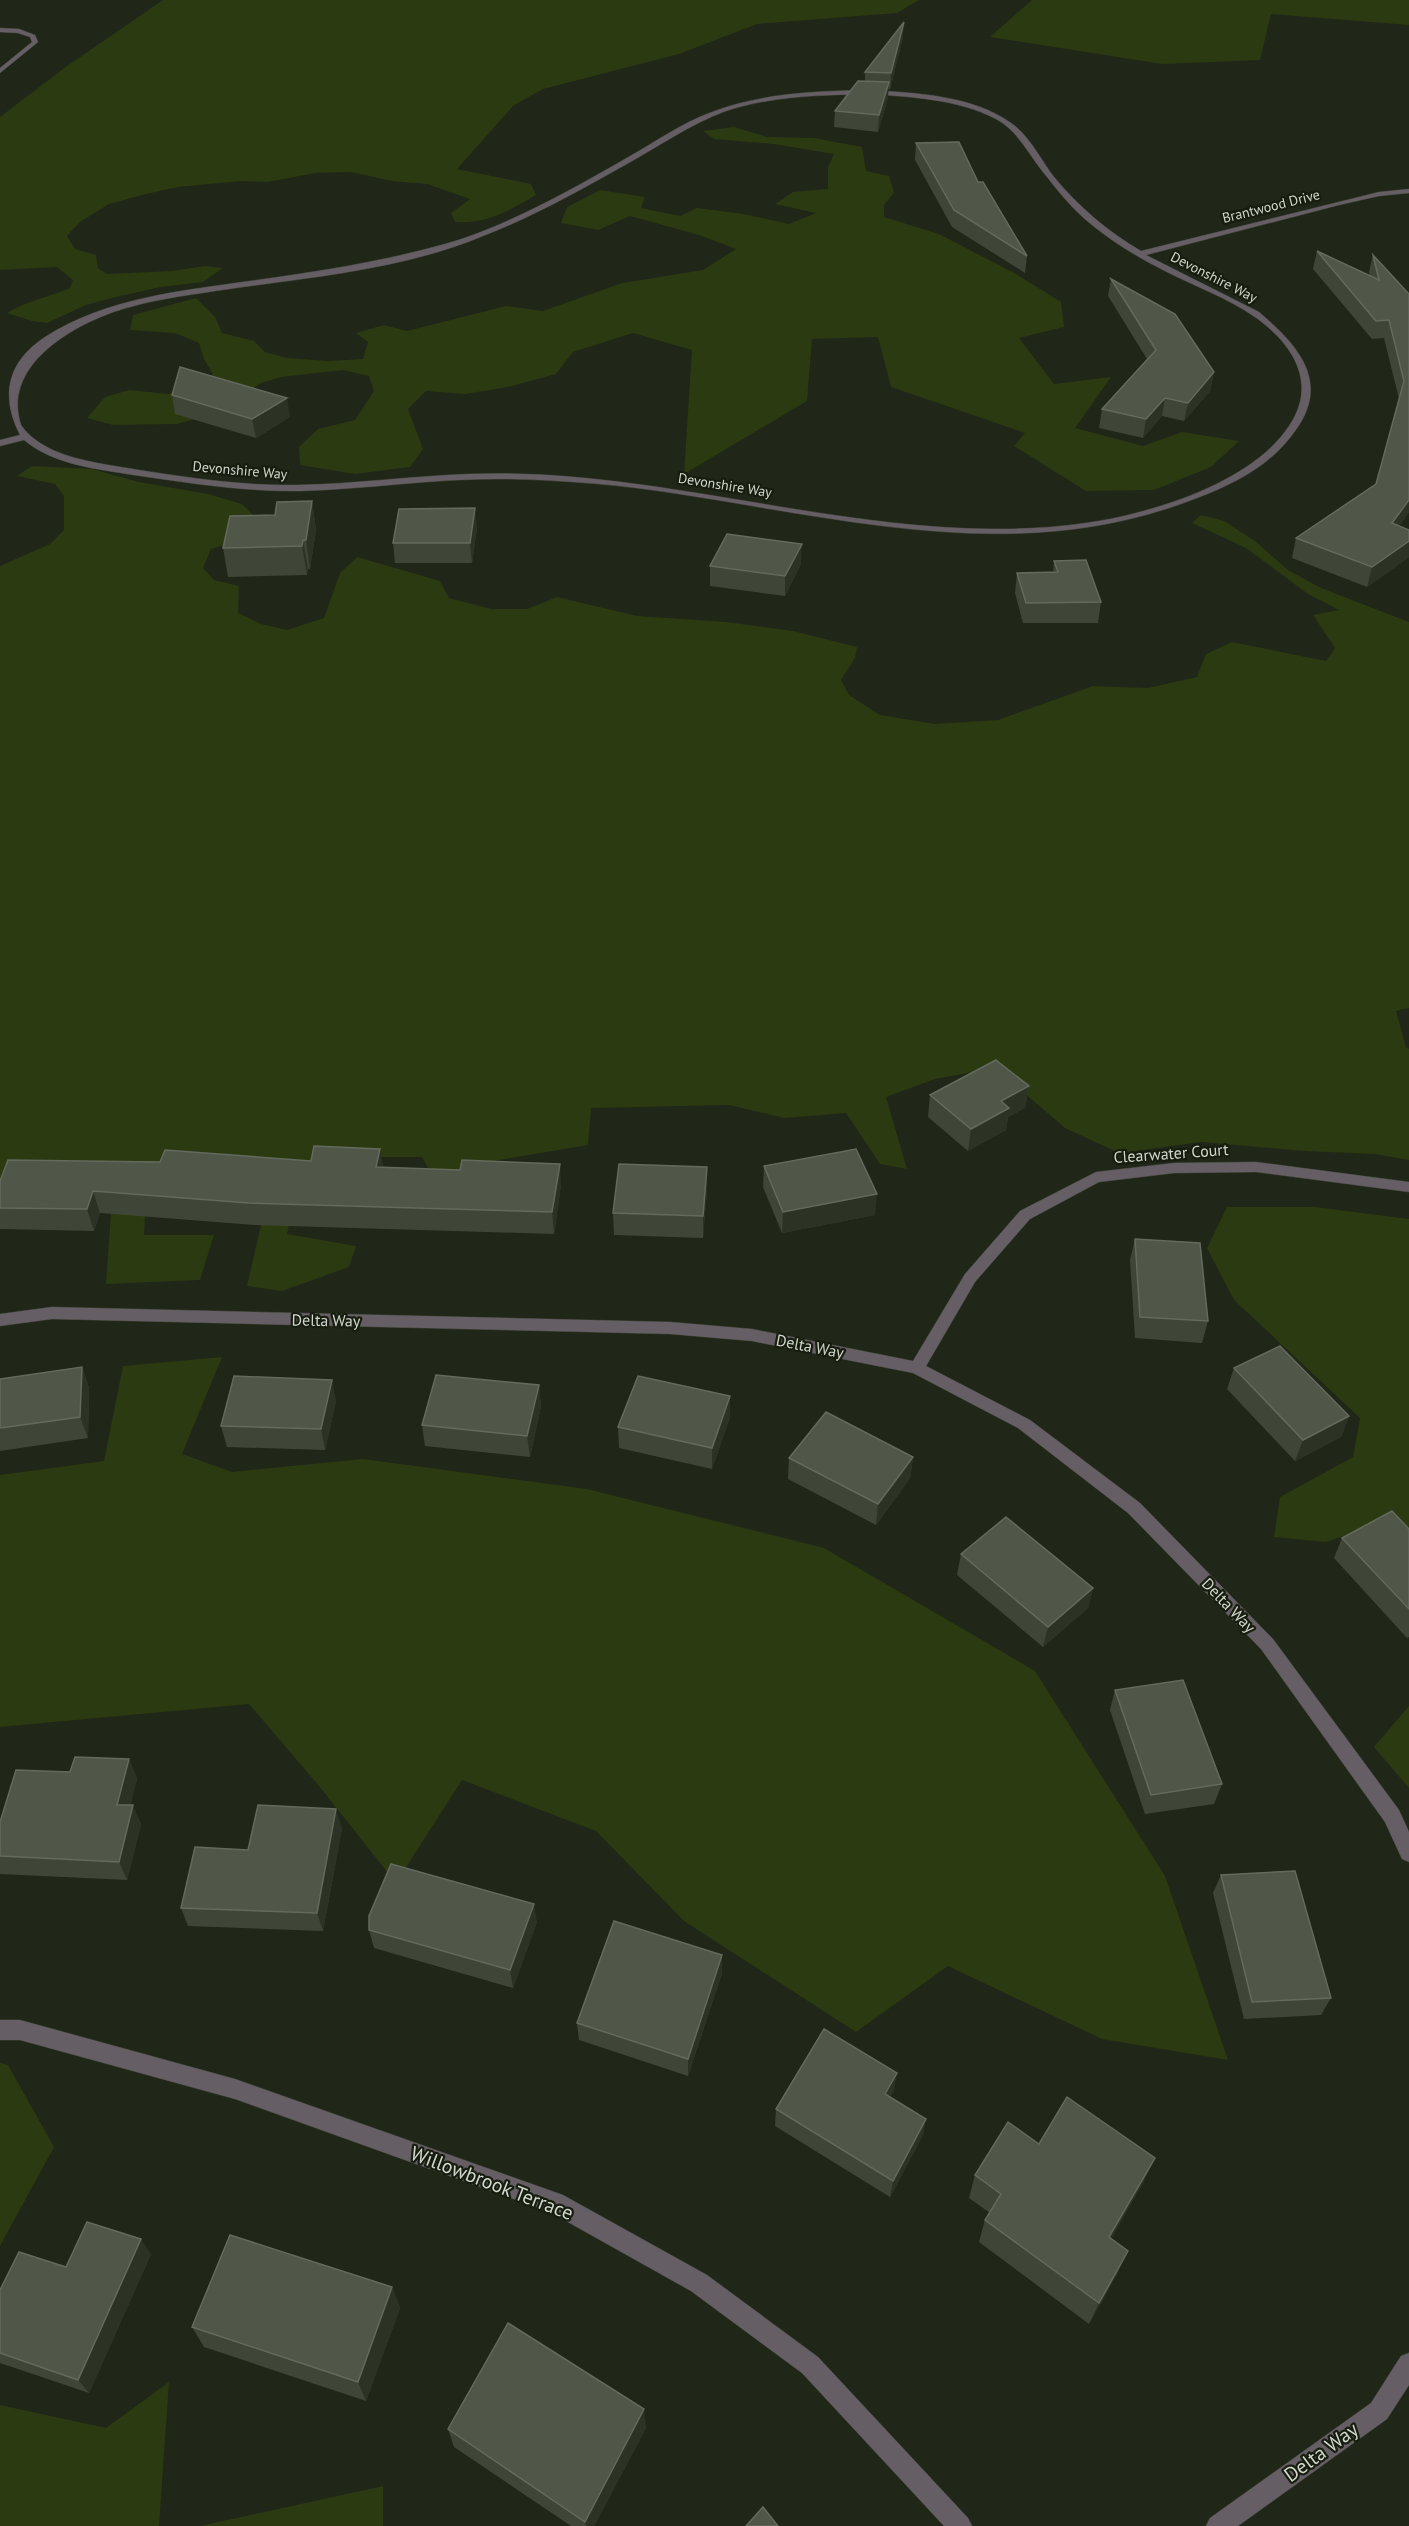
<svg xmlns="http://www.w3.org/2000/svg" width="1409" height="2526" font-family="'PT Sans',sans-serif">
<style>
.green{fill:#2b3a11}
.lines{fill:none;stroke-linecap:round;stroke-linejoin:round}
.minor-casing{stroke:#3c4235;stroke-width:1}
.minor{fill:#655e64;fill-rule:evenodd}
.wall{fill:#404637}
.shaded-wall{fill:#2d3324}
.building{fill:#505648;stroke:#646a5d;stroke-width:1.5}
.labels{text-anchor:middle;stroke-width:4.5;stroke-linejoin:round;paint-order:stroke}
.far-street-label{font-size:14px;fill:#d2d7ce;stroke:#171d0f}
.street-label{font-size:16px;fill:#d2d7ce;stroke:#171d0f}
.near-street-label{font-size:20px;fill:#d2d7ce;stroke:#171d0f}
</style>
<rect width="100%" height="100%" fill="#202618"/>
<g class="green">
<path d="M163,0H919L897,13L757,24L679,54L543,89L513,106L457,169L531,184L536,195C508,211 488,224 455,222L451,213L470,199L427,184L392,181L351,172L315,173L268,182L241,181L178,187L146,194L109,204L80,222L67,236L75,249L96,255L98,268L107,274L172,271L205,266L223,268L203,282L161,287L116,297L86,305L47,323L32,321L7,313C26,301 49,297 70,288L73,280L57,267L0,270V117L67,66Z"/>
<polygon points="1032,0 1409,0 1409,25 1271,14 1260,60 1162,64 990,37"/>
<polygon points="734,127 767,137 814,138 862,147 866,171 889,176 894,193 884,205 884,217 939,234 1016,274 1061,302 1064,327 1019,338 1054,384 1111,377 1075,428 1143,446 1182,432 1239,441 1211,467 1154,490 1086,491 1014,446 1025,433 891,387 878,337 812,339 807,401 684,474 692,350 633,333 573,352 556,374 508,387 465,394 426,391 408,409 423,449 410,467 355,474 300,465 299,447 318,429 355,420 374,391 369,376 343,370 281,377 261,383 215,413 177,424 113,425 87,418 105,397 129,390 169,394 213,374 204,359 199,343 175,333 130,330 133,315 196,298 215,317 222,333 254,341 265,352 287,358 328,361 363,359 368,342 356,333 384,325 407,331 506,306 543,311 622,283 703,270 736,249 699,235 630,216 598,230 561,223 567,207 600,190 645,197 641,208 680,216 697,208 744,214 789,224 816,213 775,204 793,192 828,189 828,167 834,154 774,144 714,139 703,131"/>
<polygon points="32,466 92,469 139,482 208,494 242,504 260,522 240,540 211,549 203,568 214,580 239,586 238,613 261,624 287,630 324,618 340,573 357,557 440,581 449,598 491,609 527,609 557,597 637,616 726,622 793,631 857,647 855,658 841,680 849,695 880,715 935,724 998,720 1093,686 1148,688 1197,677 1206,654 1232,642 1326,661 1335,648 1313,615 1339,610 1308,594 1246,548 1192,523 1201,515 1224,521 1255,541 1288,570 1321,588 1409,622 1409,1008 1396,1011 1406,1047 1409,1049 1409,1160 1375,1154 1304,1151 1202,1142 1119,1153 1065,1128 995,1068 935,1079 886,1097 907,1169 880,1164 846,1113 785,1118 729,1105 591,1108 588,1145 488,1162 441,1192 422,1157 319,1157 298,1187 287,1234 356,1246 349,1267 282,1291 247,1286 274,1168 146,1198 144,1235 214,1235 200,1280 106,1284 114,1168 0,1185 0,566 50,544 64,530 64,496 55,484 17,476"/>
<polygon points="1227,1207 1315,1207 1409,1219 1409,1535 1388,1521 1326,1542 1274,1537 1280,1497 1353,1457 1360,1418 1234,1300 1207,1248"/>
<polygon points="222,1357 182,1454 232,1472 363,1459 587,1489 824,1548 1035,1671 1165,1876 1228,2060 1102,2039 948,1966 856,2032 684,1921 596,1831 462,1780 396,1883 319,1786 249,1704 0,1727 0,1475 104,1461 123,1366"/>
<polygon points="1409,1706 1409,1788 1374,1747"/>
<polygon points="0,2063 8,2065 54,2147 0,2246"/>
<polygon points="169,2382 159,2526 0,2526 0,2405 106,2428"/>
<polygon points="383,2486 383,2526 200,2526"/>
</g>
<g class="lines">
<g class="minor-casing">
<g id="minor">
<polygon points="0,28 19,29 35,35 38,42 0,73 0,68 32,42 30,37 18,33 0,32"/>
<path d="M869,90C915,93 972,95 1011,123C1029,135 1041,160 1054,177C1079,207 1107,231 1141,251L1379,192L1409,189V193L1379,196L1339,205L1146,255L1259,312C1293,341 1328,376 1301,422C1277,462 1239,482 1197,498C1025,566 855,521 679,494C622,485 563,480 505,479C437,478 369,489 301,491C245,492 189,483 134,475C97,469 54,465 24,440L0,446V440L20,435C0,396 7,362 45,337C106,298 180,291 250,281C315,272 381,262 445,244C503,228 573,189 625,159C654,143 681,123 712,112C762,93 816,91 869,90ZM869,94C911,97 958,99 996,119C1017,130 1028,153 1043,172C1058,191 1073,210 1092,225C1114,243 1139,258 1165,271C1194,286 1228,298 1255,317C1293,344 1318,383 1289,426C1252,483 1150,514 1086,523C882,552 675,466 469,474C412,476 354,484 297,485C244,486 191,478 139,470C111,465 81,462 55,451C42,445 29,437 21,425C0,361 84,319 130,307C162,298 196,294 229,289C313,277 404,269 483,236C532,217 579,191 625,165C658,147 690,124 726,111C772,96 821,95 869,94Z"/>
<polygon points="1256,1162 1409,1182 1409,1192 1256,1172 1174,1173 1099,1182 1030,1219 975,1282 926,1366 1030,1420 1140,1503 1273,1639 1399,1810 1409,1832 1409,1862 1402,1859 1385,1822 1261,1649 1128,1513 1018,1428 913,1373 752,1341 670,1334 52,1319 0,1326 0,1314 52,1307 670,1322 752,1329 913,1361 965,1274 1020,1211 1096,1172 1174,1163"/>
<polygon points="0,2020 20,2020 235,2079 563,2195 707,2275 818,2357 968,2518 972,2526 944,2526 802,2373 691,2291 550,2212 235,2099 20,2040 0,2040"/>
<polygon points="1409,2353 1409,2385 1387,2419 1238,2526 1206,2526 1210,2518 1371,2403 1401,2356"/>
</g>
</g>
<use href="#minor" class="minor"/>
</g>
<g class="wall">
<polygon points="903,37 890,89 888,89 888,98 878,132 834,127 835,111 865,81 865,72"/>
<polygon points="916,143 1027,256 1025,273 952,227 915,160"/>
<polygon points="1317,251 1370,276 1369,272 1373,255 1409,294 1409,512 1399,526 1409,530 1409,557 1367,587 1292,558 1296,538 1376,484 1399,399 1384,338 1372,339 1313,269"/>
<polygon points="1111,279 1214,372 1210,391 1184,421 1162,416 1143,438 1099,428 1102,409 1147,359 1108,296"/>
<polygon points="172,395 290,417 256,438 175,414"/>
<polygon points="312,501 316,530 310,569 308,569 307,575 228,577 223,548 275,515"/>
<polygon points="477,528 472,563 395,563 393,543"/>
<polygon points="1054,561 1101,602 1098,623 1023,623 1015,593 1017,573 1053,573"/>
<polygon points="801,564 785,596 710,586 710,566"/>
<polygon points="1029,1086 1025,1108 1008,1117 1006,1130 968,1151 928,1117 930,1095"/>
<polygon points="764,1166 875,1215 782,1233 763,1187"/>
<polygon points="383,1167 561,1185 554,1234 255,1225 100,1213 94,1231 0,1229 0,1181"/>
<polygon points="707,1189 703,1238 614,1235 613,1213"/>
<polygon points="1135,1239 1208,1321 1202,1343 1135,1338 1130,1260"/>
<polygon points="82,1367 89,1388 88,1438 0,1451 0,1379"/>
<polygon points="1234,1368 1349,1416 1341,1437 1295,1461 1227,1389"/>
<polygon points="539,1385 541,1406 530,1457 425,1446 422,1425"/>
<polygon points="336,1401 325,1450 227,1447 221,1426"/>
<polygon points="730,1417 712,1469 619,1448 618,1427"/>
<polygon points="913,1457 910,1478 876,1525 788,1479 789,1458"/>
<polygon points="1409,1529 1409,1637 1407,1638 1334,1558 1342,1538"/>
<polygon points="961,1554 1093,1588 1088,1608 1043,1647 957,1575"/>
<polygon points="1115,1690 1222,1784 1214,1804 1145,1814 1110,1710"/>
<polygon points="129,1759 137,1779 130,1805 141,1824 127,1880 0,1874 0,1822 70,1772"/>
<polygon points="342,1828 323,1931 188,1926 181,1908 248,1850"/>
<polygon points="1221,1875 1331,1998 1321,2015 1244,2019 1213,1893"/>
<polygon points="537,1922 513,1988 374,1948 369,1930"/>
<polygon points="722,1973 688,2076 579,2040 577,2023"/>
<polygon points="894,2090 890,2097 923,2135 890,2197 775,2126 776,2109"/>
<polygon points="1039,2144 1144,2181 1111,2238 1118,2272 1089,2324 979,2242 985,2220 990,2213 969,2198 975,2175"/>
<polygon points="151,2254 89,2393 0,2363 0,2290 66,2267"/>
<polygon points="392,2287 400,2308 366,2401 204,2347 192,2327"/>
<polygon points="646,2428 594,2526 571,2526 454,2447 448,2429"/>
</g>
<g class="shaded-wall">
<polygon points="904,22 903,37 890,89 891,73"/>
<polygon points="889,82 888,98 878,132 879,115"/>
<polygon points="1214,372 1210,391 1184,421 1188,403"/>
<polygon points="287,398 290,417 256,438 252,419"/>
<polygon points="1165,398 1162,416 1143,438 1146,419"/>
<polygon points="1409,500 1409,512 1387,543 1392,523"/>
<polygon points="312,501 316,530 310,569 306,540"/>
<polygon points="475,508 477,528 472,563 470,543"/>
<polygon points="303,540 308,569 307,575 302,546"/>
<polygon points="1409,541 1409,557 1367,587 1372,567"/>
<polygon points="802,544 801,564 785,596 785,576"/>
<polygon points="1029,1086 1025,1108 1008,1117 1006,1130 968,1151 971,1129 1001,1101"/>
<polygon points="380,1149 384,1170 376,1167"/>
<polygon points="560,1164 561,1185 554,1234 552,1212"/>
<polygon points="707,1167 707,1189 703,1238 703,1216"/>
<polygon points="93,1191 100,1213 94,1231 87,1209"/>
<polygon points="877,1194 875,1215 782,1233 783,1212"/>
<polygon points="82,1367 89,1388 88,1438 80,1417"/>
<polygon points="332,1380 336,1401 325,1450 321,1429"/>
<polygon points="539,1385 541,1406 530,1457 527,1436"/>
<polygon points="730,1396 730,1417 712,1469 712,1448"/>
<polygon points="1349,1416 1341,1437 1295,1461 1303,1440"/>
<polygon points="913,1457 910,1478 876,1525 878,1504"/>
<polygon points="1093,1588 1088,1608 1043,1647 1048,1627"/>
<polygon points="129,1759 137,1779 126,1824 117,1805"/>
<polygon points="133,1805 141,1824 127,1880 119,1862"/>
<polygon points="336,1809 342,1828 323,1931 317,1913"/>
<polygon points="534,1904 537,1922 513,1988 510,1970"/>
<polygon points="722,1955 722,1973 688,2076 688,2059"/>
<polygon points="897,2073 894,2090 883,2111 885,2094"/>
<polygon points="926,2119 923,2135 890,2197 893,2181"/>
<polygon points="1155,2158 1144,2181 1100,2259 1109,2237"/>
<polygon points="141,2239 151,2254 89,2393 78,2380"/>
<polygon points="1128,2251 1118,2272 1089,2324 1099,2303"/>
<polygon points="392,2287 400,2308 366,2401 358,2382"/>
<polygon points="644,2409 646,2428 594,2526 586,2526 585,2522"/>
</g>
<g class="building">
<polygon points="904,22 891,73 865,72"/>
<polygon points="858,81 889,82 879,115 835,111"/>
<polygon points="959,142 978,182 983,182 1027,256 954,210 916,143"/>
<polygon points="1317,251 1379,280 1373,255 1409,294 1409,500 1392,523 1409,530 1409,541 1372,567 1296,538 1376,484 1404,381 1389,320 1376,321"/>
<polygon points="1111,279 1175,314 1214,372 1188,403 1165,398 1146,419 1102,409 1156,350"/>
<polygon points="180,367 287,398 252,419 172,395"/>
<polygon points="312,501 306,540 303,540 302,546 223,548 230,516 275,515 277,502"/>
<polygon points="475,508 470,543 393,543 399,509"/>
<polygon points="727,534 802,544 785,576 710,566"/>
<polygon points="1086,560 1101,602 1026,603 1017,573 1058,572 1054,561"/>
<polygon points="996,1060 1029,1086 1001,1101 1009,1108 971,1129 930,1095"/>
<polygon points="314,1146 380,1149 376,1167 460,1170 462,1160 560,1164 552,1212 249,1203 93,1191 87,1209 0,1208 0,1181 8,1160 160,1162 165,1150 311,1161"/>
<polygon points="856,1149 877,1194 783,1212 764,1166"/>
<polygon points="619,1164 707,1167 703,1216 613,1213"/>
<polygon points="1135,1239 1200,1243 1208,1321 1140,1317"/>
<polygon points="1280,1346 1349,1416 1303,1440 1234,1368"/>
<polygon points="82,1367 80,1417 0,1428 0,1379"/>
<polygon points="436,1375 539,1385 527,1436 422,1425"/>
<polygon points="234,1376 332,1380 321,1429 221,1426"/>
<polygon points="638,1376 730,1396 712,1448 618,1427"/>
<polygon points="826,1412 913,1457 878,1504 789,1458"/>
<polygon points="1392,1511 1409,1529 1409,1609 1342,1538"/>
<polygon points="1006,1517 1093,1588 1048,1627 961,1554"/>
<polygon points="1183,1680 1222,1784 1151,1795 1115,1690"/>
<polygon points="75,1757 129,1759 117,1805 133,1805 119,1862 0,1856 0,1822 16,1770 70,1772"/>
<polygon points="258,1805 336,1809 317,1913 181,1908 195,1847 248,1850"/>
<polygon points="391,1864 534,1904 510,1970 369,1930 369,1916"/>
<polygon points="1295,1871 1331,1998 1252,2002 1221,1875"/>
<polygon points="614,1921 722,1955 688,2059 577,2023"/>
<polygon points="824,2029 897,2073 885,2094 926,2119 893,2181 776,2109"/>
<polygon points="1067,2097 1155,2158 1109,2237 1128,2251 1099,2303 985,2220 1001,2194 975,2175 1008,2122 1039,2144"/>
<polygon points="87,2222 141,2239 78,2380 0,2353 0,2290 19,2252 66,2267"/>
<polygon points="230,2235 392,2287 358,2382 192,2327"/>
<polygon points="508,2323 644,2409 585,2522 448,2429"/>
<polygon points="763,2507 778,2526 746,2526"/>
</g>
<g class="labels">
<g class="far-street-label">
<text transform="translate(1271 206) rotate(-14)" y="5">Brantwood Drive</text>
<text transform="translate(1214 277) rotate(27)" y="5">Devonshire Way</text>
<text transform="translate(240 470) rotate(5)" y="5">Devonshire Way</text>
<text transform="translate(725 485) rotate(9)" y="5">Devonshire Way</text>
</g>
<g class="street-label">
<text transform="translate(1171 1153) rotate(-4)" y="6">Clearwater Court</text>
<text transform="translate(326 1320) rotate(1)" y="6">Delta Way</text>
<text transform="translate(810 1346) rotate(11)" y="6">Delta Way</text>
<text transform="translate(1229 1605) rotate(46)" y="6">Delta Way</text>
</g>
<g class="near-street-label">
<text transform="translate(492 2183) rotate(21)" y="7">Willowbrook Terrace</text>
<text transform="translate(1321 2452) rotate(-36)" y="7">Delta Way</text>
</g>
</g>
</svg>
